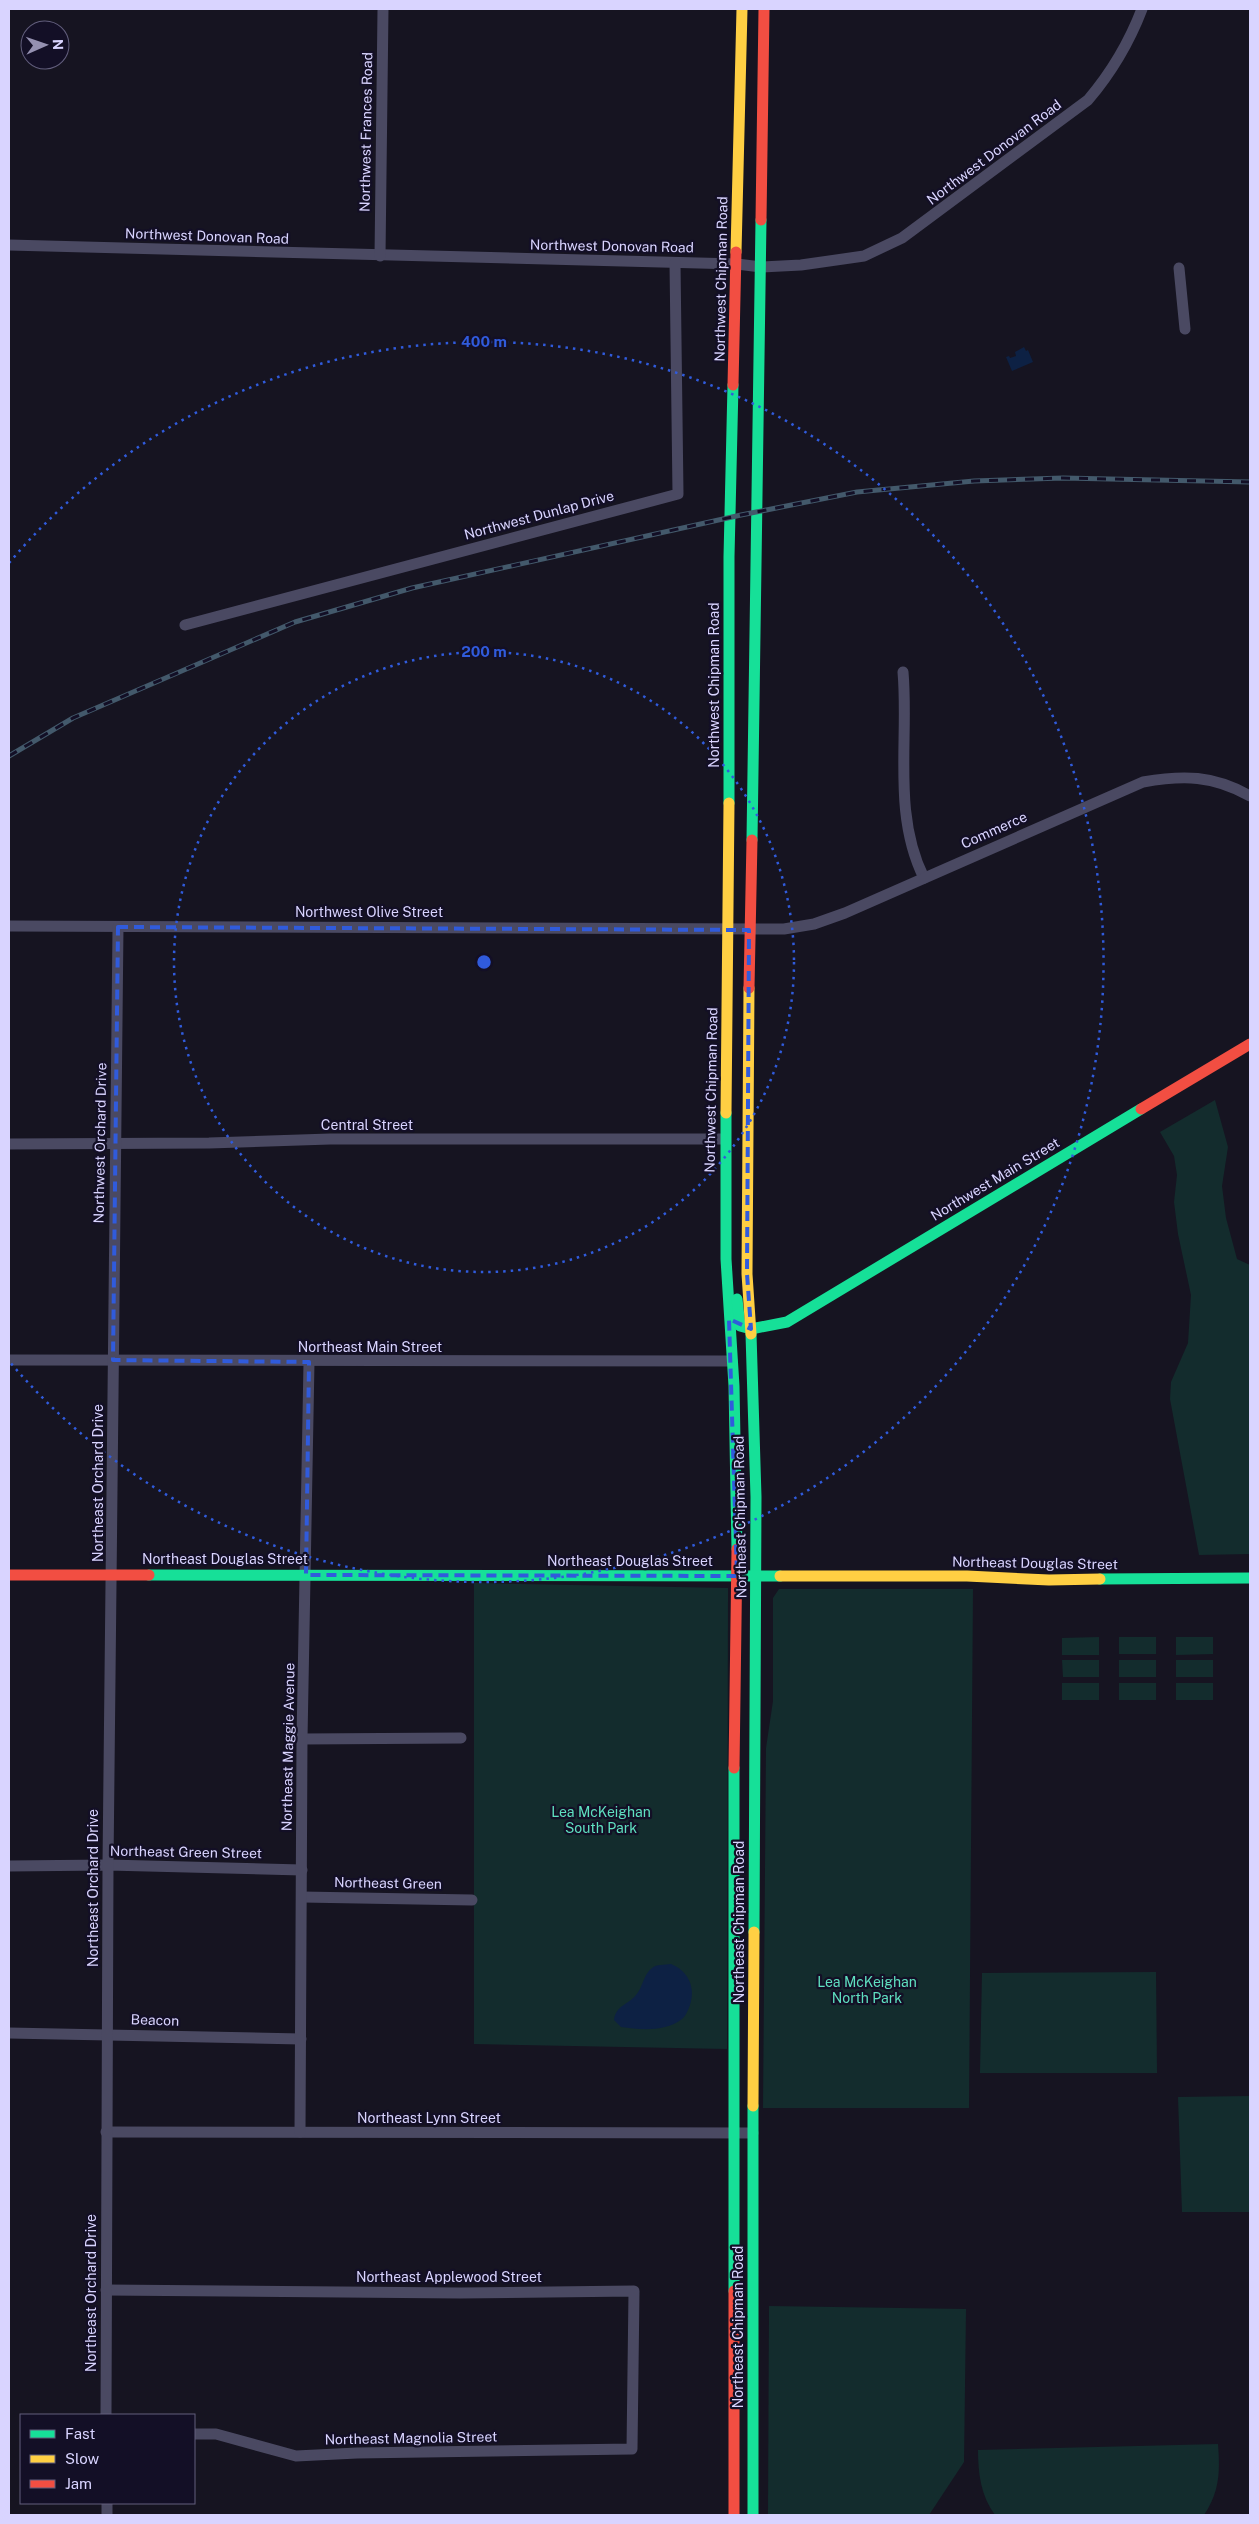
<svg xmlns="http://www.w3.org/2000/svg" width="1259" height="2524" font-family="'Public Sans',sans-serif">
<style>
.green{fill:#132c2d}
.water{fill:#0d2144}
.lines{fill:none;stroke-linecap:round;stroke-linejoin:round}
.street{stroke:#4a4962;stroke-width:11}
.fast{stroke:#16e098;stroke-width:11}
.slow{stroke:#ffcf43;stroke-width:11}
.jam{stroke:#f24e42;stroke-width:11}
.rail-casing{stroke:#43596b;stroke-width:5}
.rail{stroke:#130f26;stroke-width:3;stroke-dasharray:9;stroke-linecap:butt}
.marked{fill:none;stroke:#305bdc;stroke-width:4;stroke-dasharray:10 6;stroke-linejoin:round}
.ring{fill:none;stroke:#305bdc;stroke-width:2.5;stroke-dasharray:2.5 5}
.labels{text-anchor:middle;stroke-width:4.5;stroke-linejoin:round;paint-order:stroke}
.street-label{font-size:14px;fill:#d9d4ff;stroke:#130f26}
.park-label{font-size:14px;fill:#5fe0c0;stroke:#130f26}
.centre{fill:#305bdc;stroke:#130f26;stroke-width:2.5}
.ring-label{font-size:15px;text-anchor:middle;font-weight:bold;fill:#305bdc;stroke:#130f26;stroke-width:4.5;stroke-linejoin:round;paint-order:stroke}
</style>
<rect width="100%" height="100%" fill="#161421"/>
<g class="green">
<polygon points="1215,1100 1228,1147 1222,1186 1226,1218 1237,1259 1250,1265 1250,1554 1199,1555 1170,1399 1171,1382 1188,1343 1191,1295 1178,1234 1174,1202 1177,1175 1174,1156 1160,1132"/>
<polygon points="474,1583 728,1588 727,2049 474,2044"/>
<polygon points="779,1589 973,1589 969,2108 763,2108 766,1748 773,1701 773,1598"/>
<polygon points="1099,1637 1099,1655 1062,1655 1062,1638"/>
<rect x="1119" y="1637" width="37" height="17"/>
<polygon points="1176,1637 1213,1637 1213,1654 1176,1655"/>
<polygon points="1062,1660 1099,1660 1099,1677 1063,1677"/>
<rect x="1119" y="1660" width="37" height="17"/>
<rect x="1176" y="1660" width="37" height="17"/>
<rect x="1062" y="1683" width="37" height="17"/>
<rect x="1119" y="1683" width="37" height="17"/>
<rect x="1176" y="1683" width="37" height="17"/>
<polygon points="1156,1972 1157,2073 980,2073 982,1973"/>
<polygon points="1250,2096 1250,2212 1182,2212 1178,2097"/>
<polygon points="769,2306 966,2309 964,2462 929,2515 768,2515"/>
<path d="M1218,2444C1220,2471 1220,2491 1204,2515H995C981,2496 978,2474 978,2450Z"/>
</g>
<g class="water">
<polygon points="1024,347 1026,351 1028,350 1033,362 1012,371 1006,357 1009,356 1010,358 1016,356 1015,352"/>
<path d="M671,1964C688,1971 696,1987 690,2005C688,2010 686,2016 682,2019C665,2032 641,2030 621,2027L614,2020C616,2005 628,2005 636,1995C643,1987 643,1975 652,1968C657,1964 664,1965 671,1964Z"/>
</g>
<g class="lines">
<g class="street">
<path d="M9,245L737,264L761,267L801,265L864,256L902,238L1088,100C1111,73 1129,43 1142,9"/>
<polyline points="380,256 383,9"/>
<polyline points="1179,268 1185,329"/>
<polyline points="185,625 678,494 675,263"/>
<path d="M903,672C909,740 892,814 924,878"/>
<path d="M9,926L784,929L814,924L845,913L1143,782C1183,775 1213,775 1250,796"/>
<polyline points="9,1144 209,1143 330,1139 725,1139"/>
<polyline points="9,1360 732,1361"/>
<polyline points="302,1739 461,1738"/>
<polyline points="9,1866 108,1865 302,1870"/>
<polyline points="302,1897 472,1900"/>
<polyline points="9,2033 301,2039"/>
<polyline points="106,2132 753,2133"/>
<polyline points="300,2132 302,1739 309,1362"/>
<polyline points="106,2290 460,2293 634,2291 632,2449 357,2453 296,2456 216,2434 194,2434"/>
<polyline points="106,2415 108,1865 118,927"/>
<polyline points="107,2503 107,2515"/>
</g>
<g class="fast">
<polyline points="729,803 729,557 733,385"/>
<polyline points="752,840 761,220"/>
<polyline points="726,1113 726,1259 734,1386 737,1549"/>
<polyline points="737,1299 740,1326 751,1329 787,1322 1141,1109"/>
<polyline points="751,1334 756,1497 754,1932"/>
<polyline points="149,1575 780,1576"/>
<polyline points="1100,1579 1250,1578"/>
<polyline points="734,1768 734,2291"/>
<polyline points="753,2106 753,2515"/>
</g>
<g class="slow">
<polyline points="736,252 742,9"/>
<polyline points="749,988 747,1274 751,1334"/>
<polyline points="726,1113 729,803"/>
<polyline points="780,1576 967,1576 1049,1580 1100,1579"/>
<polyline points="753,2106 754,1932"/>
</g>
<g class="jam">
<polyline points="761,220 764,9"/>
<polyline points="733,385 736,252"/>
<polyline points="749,988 752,840"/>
<polyline points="1141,1109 1250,1044"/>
<polyline points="9,1575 149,1575"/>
<polyline points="734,1768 737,1549"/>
<polyline points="734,2291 734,2515"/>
</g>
<g class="rail-casing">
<polyline id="rail" points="9,756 73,718 295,622 412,588 741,515 857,492 974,481 1063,478 1250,482"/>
</g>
<use href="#rail" class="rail"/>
</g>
<path class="marked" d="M118,927L749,930L747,1274L751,1329L729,1319L737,1576L306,1575L309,1362L113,1360Z"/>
<g class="ring">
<circle cx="484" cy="962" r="310"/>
<path d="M9 563A620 620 0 1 1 9 1361"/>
</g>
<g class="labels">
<g class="street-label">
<text transform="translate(366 132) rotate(-89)" y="5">Northwest Frances Road</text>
<text transform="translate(994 152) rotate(-37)" y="5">Northwest Donovan Road</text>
<text transform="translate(207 236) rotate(2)" y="5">Northwest Donovan Road</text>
<text transform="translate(612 246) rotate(1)" y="5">Northwest Donovan Road</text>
<text transform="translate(721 279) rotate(-89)" y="5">Northwest Chipman Road</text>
<text transform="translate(539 515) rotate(-15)" y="5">Northwest Dunlap Drive</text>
<text transform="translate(714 685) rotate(-90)" y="5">Northwest Chipman Road</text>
<text transform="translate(994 830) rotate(-24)" y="5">Commerce</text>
<text x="369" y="917">Northwest Olive Street</text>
<text transform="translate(711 1090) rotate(-89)" y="5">Northwest Chipman Road</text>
<text x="367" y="1130">Central Street</text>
<text transform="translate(100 1143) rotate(-89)" y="5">Northwest Orchard Drive</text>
<text transform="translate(995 1179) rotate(-31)" y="5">Northwest Main Street</text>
<text x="370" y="1352">Northeast Main Street</text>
<text transform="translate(98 1483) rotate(-90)" y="5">Northeast Orchard Drive</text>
<text transform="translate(740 1517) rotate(-91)" y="5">Northeast Chipman Road</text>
<text x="225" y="1564">Northeast Douglas Street</text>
<text x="630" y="1566">Northeast Douglas Street</text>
<text transform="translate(1035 1563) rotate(1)" y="5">Northeast Douglas Street</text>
<text transform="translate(288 1747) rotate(-89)" y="5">Northeast Maggie Avenue</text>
<text transform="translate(186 1852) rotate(1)" y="5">Northeast Green Street</text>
<text transform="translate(388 1883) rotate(1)" y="5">Northeast Green</text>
<text transform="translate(93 1888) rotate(-90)" y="5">Northeast Orchard Drive</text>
<text transform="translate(739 1922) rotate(-90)" y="5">Northeast Chipman Road</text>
<text transform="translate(155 2020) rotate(2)" y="5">Beacon</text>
<text x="429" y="2123">Northeast Lynn Street</text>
<text x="449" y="2282">Northeast Applewood Street</text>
<text transform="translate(91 2293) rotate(-90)" y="5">Northeast Orchard Drive</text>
<text transform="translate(738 2327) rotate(-90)" y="5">Northeast Chipman Road</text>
<text transform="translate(411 2438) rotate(-1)" y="5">Northeast Magnolia Street</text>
</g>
<g class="park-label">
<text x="601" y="1817">Lea McKeighan<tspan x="601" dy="16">South Park</tspan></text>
<text x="867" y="1987">Lea McKeighan<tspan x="867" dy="16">North Park</tspan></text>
</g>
</g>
<circle cx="484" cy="962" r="8" class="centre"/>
<g class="ring-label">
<text x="484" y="347">400 m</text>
<text x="484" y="657">200 m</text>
</g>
<rect width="1259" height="2524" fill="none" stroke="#d9d4ff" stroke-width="20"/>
<rect x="20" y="2414" width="175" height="90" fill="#130f26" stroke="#625e7d"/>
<rect x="30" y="2430" width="25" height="8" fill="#16e098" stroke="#625e7d"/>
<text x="65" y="2439" font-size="15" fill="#d9d4ff">Fast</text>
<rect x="30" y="2455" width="25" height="8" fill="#ffcf43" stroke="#625e7d"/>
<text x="65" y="2464" font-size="15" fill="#d9d4ff">Slow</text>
<rect x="30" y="2480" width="25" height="8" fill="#f24e42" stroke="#625e7d"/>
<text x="65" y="2489" font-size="15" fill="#d9d4ff">Jam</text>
<g transform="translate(45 45) rotate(88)"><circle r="24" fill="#130f26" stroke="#625e7d"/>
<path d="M0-4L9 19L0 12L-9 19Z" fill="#9591b1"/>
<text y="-8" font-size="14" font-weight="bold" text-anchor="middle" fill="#d9d4ff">N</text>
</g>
</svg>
